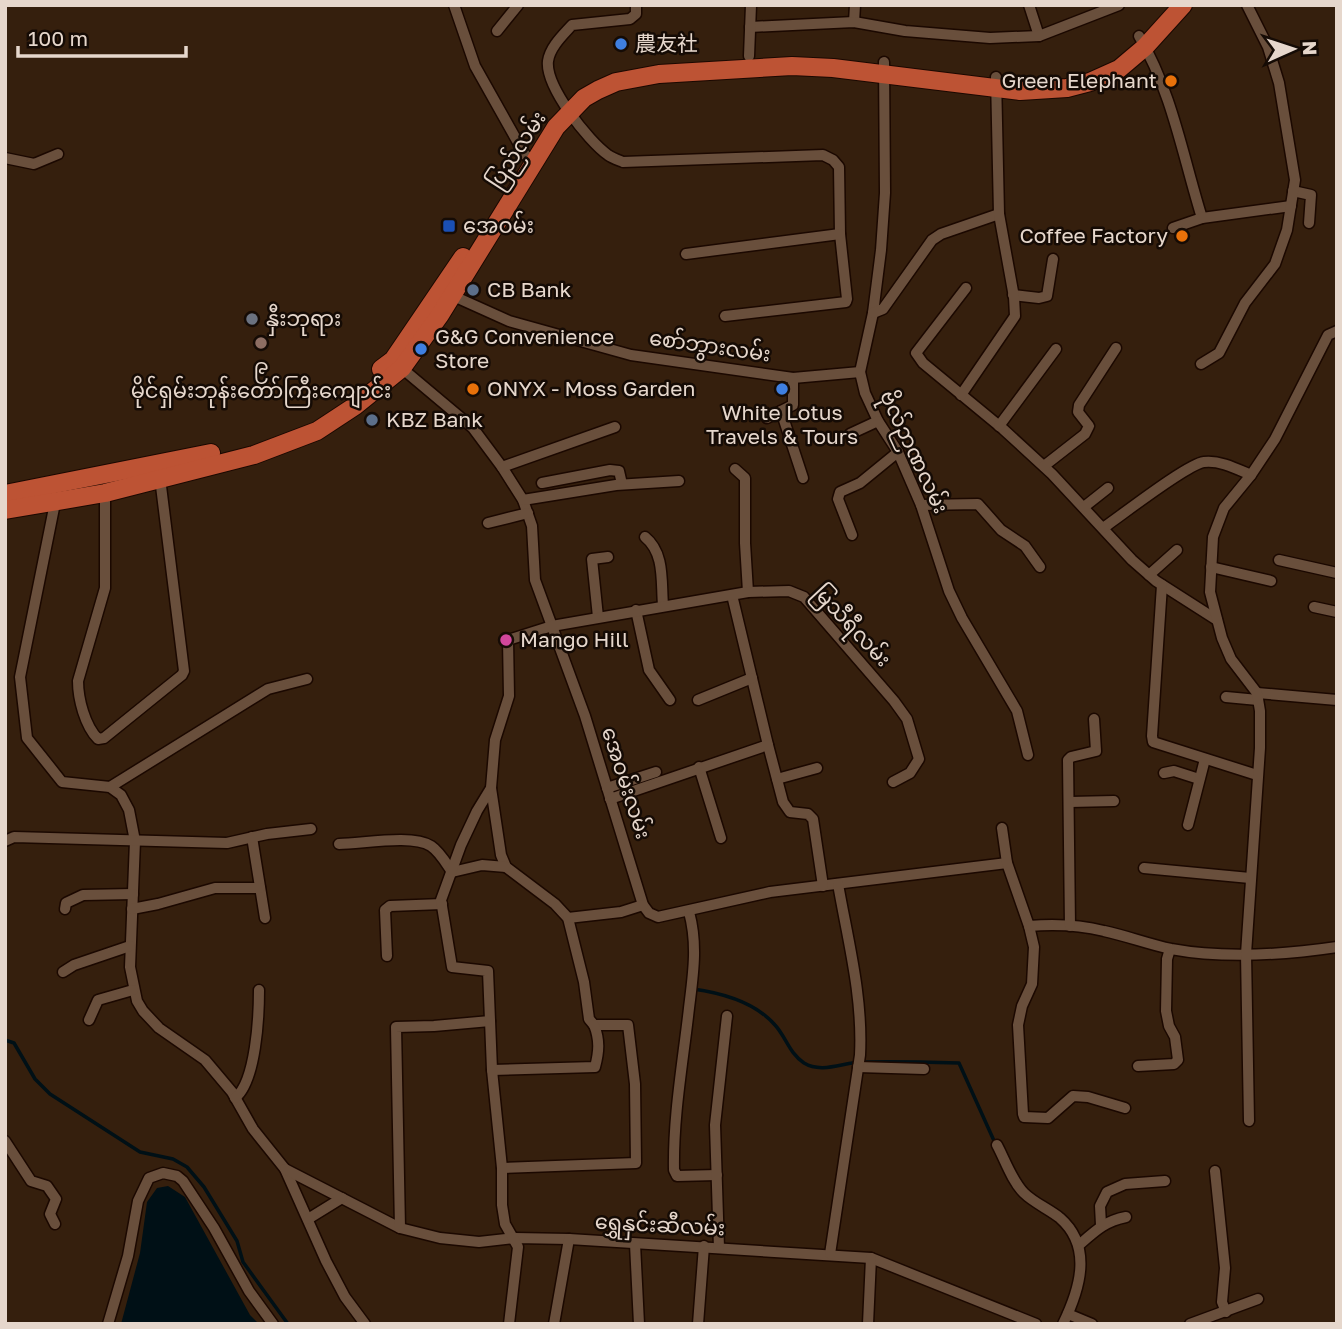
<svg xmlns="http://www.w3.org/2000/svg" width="1342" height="1329" font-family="'Golos Text','Noto Sans SC','Noto Sans Myanmar',sans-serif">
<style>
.water{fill:#001016}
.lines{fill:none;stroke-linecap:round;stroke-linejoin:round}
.stream{stroke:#001016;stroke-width:3.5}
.minor-casing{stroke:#1b0800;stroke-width:13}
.trunk-casing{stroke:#1b0800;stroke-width:20}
.minor{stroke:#694f3c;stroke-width:10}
.trunk{stroke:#bd5334;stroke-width:18}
.shop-dot{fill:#3f7fe0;stroke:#150b05;stroke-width:2.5}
.food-dot{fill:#e8710a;stroke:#150b05;stroke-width:2.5}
.transit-dot{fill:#1a4fb4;stroke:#150b05;stroke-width:2.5}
.service-dot{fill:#5c6f8a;stroke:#150b05;stroke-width:2.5}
.worship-dot{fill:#6b7280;stroke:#150b05;stroke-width:2.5}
.education-dot{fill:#8d6e63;stroke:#150b05;stroke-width:2.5}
.hotel-dot{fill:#d1479c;stroke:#150b05;stroke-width:2.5}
.labels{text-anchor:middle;stroke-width:5;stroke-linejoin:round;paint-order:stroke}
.poi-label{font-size:21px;fill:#e6d7cc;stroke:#150b05;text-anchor:start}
.street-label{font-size:21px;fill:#e6d7cc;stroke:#150b05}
</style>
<rect width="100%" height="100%" fill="#351f0d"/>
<polygon class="water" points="168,1186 185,1197 250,1315 259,1324 121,1324 140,1253 147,1202 157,1188"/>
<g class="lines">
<g class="stream">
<path d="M693,989C722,993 755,1002 775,1025C786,1037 789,1053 804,1063C822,1074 844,1062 862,1062C894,1061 927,1062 959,1063L995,1143"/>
<polyline points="5,1040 14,1043 35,1079 50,1094 140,1152 173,1159 187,1167 204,1187 237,1241 243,1262 288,1324"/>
</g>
<g class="minor-casing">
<g id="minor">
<polyline points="454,5 475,66 525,155 535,161"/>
<path d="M636,5V14L630,19L572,25C563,35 550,47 548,61C545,86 588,141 608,155C612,158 618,160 623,162L823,155L833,160L839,167L840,234L847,299L846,302L725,316"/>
<polyline points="1029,5 1039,36"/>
<polyline points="854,22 855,5"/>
<polyline points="750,27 854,22 905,31 990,38 1039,36 1119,5"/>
<polyline points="497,31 518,5"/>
<path d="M1139,36C1172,92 1183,157 1202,218"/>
<polyline points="749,56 751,5"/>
<polyline points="884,62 885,193 881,250 873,313 860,372 865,393 878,421 898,452 921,505 949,591 962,618 1017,711 1028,755"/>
<polyline points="5,158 34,164 58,154"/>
<polyline points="1293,191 1311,195 1309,223"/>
<polyline points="1173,228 1202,218 1291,206"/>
<polyline points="686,254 840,234"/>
<polyline points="966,288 916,353 923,363 1003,429 1052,474 1132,560 1156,581 1217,620"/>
<polyline points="449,294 509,321 631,355 793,378 860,372"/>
<polyline points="1013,295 1039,298 1047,296 1053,259"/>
<polyline points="873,313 883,309 932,240 941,234 999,214"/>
<polyline points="1201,364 1219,353 1245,303 1275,264 1287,230 1295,180 1279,83 1268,47 1247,5"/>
<polyline points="398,365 473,428 502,467 523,500 532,526 535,580 585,716 643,905 649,913 658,917 770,892 1007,863"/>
<polyline points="961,395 1015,316 1014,297 999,214 996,77"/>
<polyline points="781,411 803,478"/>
<polyline points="767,418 793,405 793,378"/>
<polyline points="999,426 1056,349"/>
<polyline points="850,434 878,421"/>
<polyline points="1044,466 1085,434 1089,426 1078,412 1079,405 1116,348"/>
<polyline points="502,467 615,427"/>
<polyline points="735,469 745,478 745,543 748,592"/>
<polyline points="542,483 610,470 619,471 622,484"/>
<path d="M105,493V588L78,681C78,699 85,726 98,739L104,738L182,675L184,671L160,478"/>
<polyline points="56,498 20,677 27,738 62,782 110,787 121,795 129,810 135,841 130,967 137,1001 143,1011 159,1028 205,1060 232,1092 253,1129 285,1169 326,1261 345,1297 365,1324"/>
<polyline points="523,500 616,485 679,481"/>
<polyline points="921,505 978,504 1001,530 1025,546 1040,567"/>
<polyline points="1084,507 1108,488"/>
<polyline points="488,523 528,513"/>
<path d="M1103,528C1121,516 1187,464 1204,462C1220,460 1237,469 1251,475"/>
<polyline points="852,535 838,499 840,492 860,483 898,452"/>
<path d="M645,537C665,553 661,582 663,605"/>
<polyline points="1279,560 1337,573"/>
<polyline points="1211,567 1271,581"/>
<polyline points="1149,575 1177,550"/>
<polyline points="1162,585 1152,736 1153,742 1257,775"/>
<polyline points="732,595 768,745"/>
<polyline points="1314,607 1337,612"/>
<polyline points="636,610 649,670 670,700"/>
<polyline points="598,617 592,559 608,557"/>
<polyline points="1257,693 1337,700"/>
<polyline points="1226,697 1258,700"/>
<polyline points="698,700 752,678"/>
<polyline points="699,767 721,838"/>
<polyline points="1164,773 1174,771 1199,779"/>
<polyline points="777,779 817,768"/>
<polyline points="110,787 268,689 307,679"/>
<polyline points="491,788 501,855 506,867 555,904 568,918 584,982 589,1019 594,1025 628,1025 635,1084 636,1163 502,1168"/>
<polyline points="607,788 656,772"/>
<polyline points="610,799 768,745 783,802 790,812 808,814 813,819 823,886"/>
<polyline points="1070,802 1114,801"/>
<polyline points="1188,825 1205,759"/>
<polyline points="1002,828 1007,863 1029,926 1034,947 1032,984 1022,1006 1018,1025 1023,1114 1024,1117 1048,1118 1073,1096 1088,1097 1125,1108"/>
<polyline points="252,837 265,918"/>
<polyline points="5,841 14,837 227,843 267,834 311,829"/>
<path d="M339,844C362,844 412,834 431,846C440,852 446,863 452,872L482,865L506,867"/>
<polyline points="1144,868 1250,878"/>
<polyline points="65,909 66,903 83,895 133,894"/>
<polyline points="132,909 158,904 215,888 260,888"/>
<path d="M689,912C698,945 693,975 689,1008C683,1062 673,1116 674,1170L677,1176L717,1175"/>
<polyline points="568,918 621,912 643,905"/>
<path d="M1029,926C1053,924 1080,925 1104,931C1127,936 1148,944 1171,949C1225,959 1283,955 1337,947"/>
<polyline points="1070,926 1068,760 1071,757 1096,751 1094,719"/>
<polyline points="387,956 385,910 390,906 442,904"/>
<polyline points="63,972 74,965 130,946"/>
<polyline points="89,1020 98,1000 133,990"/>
<polyline points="1138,1066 1174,1064 1178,1060 1175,1037 1169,1026 1166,1011 1167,959 1170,949"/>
<polyline points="858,1067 924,1069"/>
<path d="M492,1070L595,1067C599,1052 600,1040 594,1025"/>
<path d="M235,1098C256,1082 259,1016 259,990"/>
<polyline points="1249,1121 1246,954 1260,748 1260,711 1257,693 1231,659 1222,638 1210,592 1213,537 1224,508 1251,475 1275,439 1328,335 1337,331"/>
<polyline points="5,1141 31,1181 47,1186 56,1199 50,1214 55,1224"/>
<path d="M997,1145C1005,1160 1012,1181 1024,1193C1034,1203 1049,1209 1060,1218C1093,1247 1080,1289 1063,1324"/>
<polyline points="285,1169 400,1228 440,1238 479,1242 515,1238 569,1239 871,1258 1036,1324"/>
<polyline points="1215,1171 1225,1268 1222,1302 1226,1312"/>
<polyline points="308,1219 342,1198"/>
<polyline points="1101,1225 1100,1206 1107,1192 1125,1184 1165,1181"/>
<polyline points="400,1228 396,1027 434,1026 490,1021"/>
<polyline points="635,1244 639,1324"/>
<path d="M1079,1245C1095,1231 1105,1221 1126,1217"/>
<polyline points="719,1248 715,1125 727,1016"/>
<path d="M830,1254L860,1055C863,997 848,941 838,884"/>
<polyline points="1068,1314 1092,1324"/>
<polyline points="108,1324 128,1256 138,1201 149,1178 163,1173 177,1176 183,1181 214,1228 249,1291 273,1324"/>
<polyline points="509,1324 518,1247 505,1224 502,1205 502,1168 492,1070 488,971 452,967 441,900 461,845 477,811 491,788 495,740 509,696 508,640 552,626 748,592 789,591 804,597 894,701 907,719 919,759 910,773 893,782"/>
<polyline points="554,1324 569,1239"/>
<polyline points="698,1324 704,1246"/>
<polyline points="868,1324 871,1258"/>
<polyline points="1190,1324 1258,1299"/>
</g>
</g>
<g class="trunk-casing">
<g id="trunk">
<polyline points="381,369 393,360 463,257"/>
<polyline points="5,494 211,453"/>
<polyline points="5,510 105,493 254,455 317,431 355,406 402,368 440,315 556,127 584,98 598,90 616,82 659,74 792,66 833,68 1020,91 1067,88 1090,82 1119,69 1145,47 1183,5"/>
</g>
</g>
<use href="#minor" class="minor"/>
<use href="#trunk" class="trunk"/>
</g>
<g class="shop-dot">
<circle cx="621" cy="44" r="7"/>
<circle cx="421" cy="349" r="7"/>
<circle cx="782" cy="389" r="7"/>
</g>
<g class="food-dot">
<circle cx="1171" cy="81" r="7"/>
<circle cx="1182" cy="236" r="7"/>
<circle cx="473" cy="389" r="7"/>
</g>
<rect class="transit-dot" x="442" y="219" width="14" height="14" rx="3.5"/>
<g class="service-dot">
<circle cx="473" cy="290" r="7"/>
<circle cx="372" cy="420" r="7"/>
</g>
<circle class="worship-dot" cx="252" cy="319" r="7"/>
<circle class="education-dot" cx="261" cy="343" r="7"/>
<circle class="hotel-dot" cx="506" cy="640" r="7"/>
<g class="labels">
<g class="poi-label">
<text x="635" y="51">農友社</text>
<text x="1157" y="88" text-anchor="end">Green Elephant</text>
<text x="463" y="233">အေဝမ်း</text>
<text x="1168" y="243" text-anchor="end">Coffee Factory</text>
<text x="487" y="297">CB Bank</text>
<text x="266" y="326">နှီးဘုရား</text>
<text x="435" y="344">G&amp;G Convenience<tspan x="435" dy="24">Store</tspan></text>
<text x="261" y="374" text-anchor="middle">၉<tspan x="261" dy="24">မိုင်ရှမ်းဘုန်းတော်ကြီးကျောင်း</tspan></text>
<text x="487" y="396">ONYX - Moss Garden</text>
<text x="782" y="420" text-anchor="middle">White Lotus<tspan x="782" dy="24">Travels &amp; Tours</tspan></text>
<text x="386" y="427">KBZ Bank</text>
<text x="520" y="647">Mango Hill</text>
</g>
<g class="street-label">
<text transform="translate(517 150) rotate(-57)" y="7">ပြည်လမ်း</text>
<text transform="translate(710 346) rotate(8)" y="7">စော်ဘွားလမ်း</text>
<text transform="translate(914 452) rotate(65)" y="7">ဗိုလ်ဉာဏလမ်း</text>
<text transform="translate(852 626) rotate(47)" y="7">မြသီရီလမ်း</text>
<text transform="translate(626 783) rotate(72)" y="7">အေဝမ်းလမ်း</text>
<text transform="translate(660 1225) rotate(3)" y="7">ရွှေနှင်းဆီလမ်း</text>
</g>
</g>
<rect width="1342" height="1329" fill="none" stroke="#e6d7cc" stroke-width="14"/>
<g transform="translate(1293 49) rotate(87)" stroke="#150b05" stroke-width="5" paint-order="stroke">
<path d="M0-5L12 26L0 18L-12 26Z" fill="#e6d7cc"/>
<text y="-10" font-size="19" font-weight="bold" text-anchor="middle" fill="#e6d7cc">N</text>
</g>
<path d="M18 46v10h168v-10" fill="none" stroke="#e6d7cc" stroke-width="3.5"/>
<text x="28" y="46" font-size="21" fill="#e6d7cc" stroke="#150b05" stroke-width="5" paint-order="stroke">100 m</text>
</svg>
